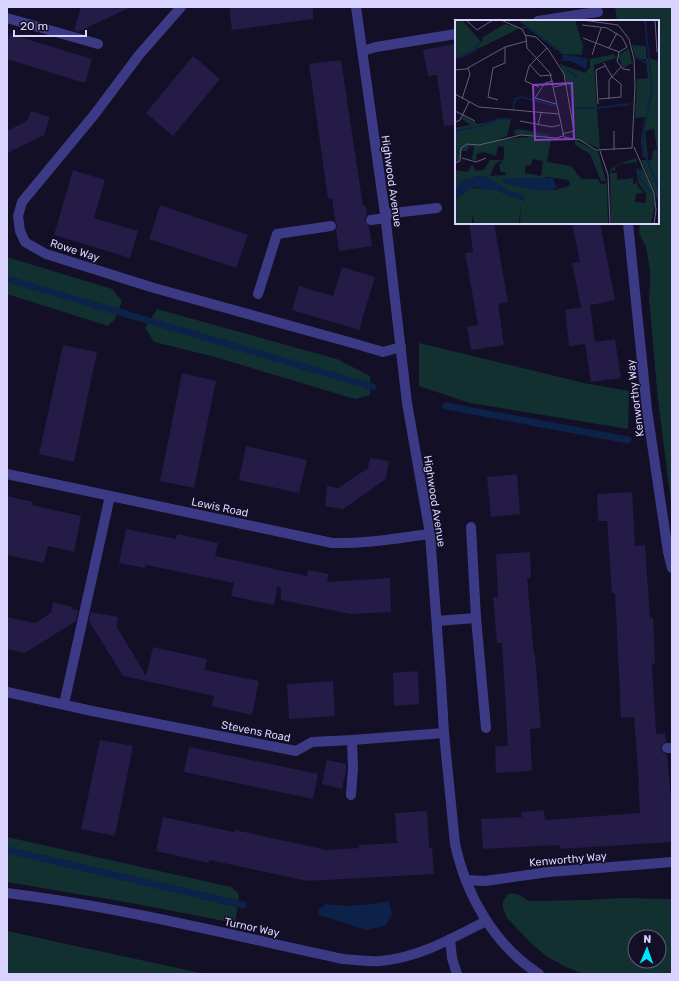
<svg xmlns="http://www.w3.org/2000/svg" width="679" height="981" font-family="Rubik,sans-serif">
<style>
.green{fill:#12302f;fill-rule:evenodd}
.water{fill:#0c2248}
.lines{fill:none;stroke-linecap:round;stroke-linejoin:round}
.stream{stroke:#0c2248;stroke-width:7}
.building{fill:#241b47}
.lane{stroke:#3d3a85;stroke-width:10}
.street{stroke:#3d3a85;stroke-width:10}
.labels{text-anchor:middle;stroke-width:3;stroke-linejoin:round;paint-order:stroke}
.street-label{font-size:11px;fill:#d9d4ff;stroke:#130f26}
.inset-river{fill:none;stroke:#0c2248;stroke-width:2}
.inset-road{fill:none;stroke:#625e7d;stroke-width:1}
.view{fill:#843dc5;fill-opacity:0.15;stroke:#843dc5;stroke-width:2}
.inset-edge{fill:none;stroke:#d9d4ff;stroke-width:2}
</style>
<rect width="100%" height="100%" fill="#130f26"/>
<g class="green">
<polygon points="615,7 672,7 672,510 658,400 649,299 650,283 650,270 646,247 639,233 640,223 658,223 658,21 617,21"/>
<polygon points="7,257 112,289 122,301 115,319 108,326 7,294"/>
<polygon points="157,309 337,359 370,376 370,395 355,399 215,357 154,342 145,328"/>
<polygon points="419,343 584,383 629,391 628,429 470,403 419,386"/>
<polygon points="7,837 231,887 238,893 239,898 235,923 131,903 7,882"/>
<path d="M511,893L520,895L529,901L587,900L620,898L672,899V974H583L564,966L546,956L529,941L507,918L503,908V902L507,895ZM635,937H659V961H635Z"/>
<polygon points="7,931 205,974 7,974"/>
</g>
<polygon class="water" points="389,901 392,915 385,926 366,930 319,915 319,909 326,904 348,906 371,904"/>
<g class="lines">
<g class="stream">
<polyline points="7,279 373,387"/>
<polyline points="446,406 628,440"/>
<polyline points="7,850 243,905"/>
</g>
</g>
<g class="building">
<polygon points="81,7 131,7 78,32 74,30"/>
<polygon points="229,7 313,7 313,19 232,30"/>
<polygon points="10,34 92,59 85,83 7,59 7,45"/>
<polygon points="454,44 456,56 456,125 444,126 437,75 428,76 423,50"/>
<polygon points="193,56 220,79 173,136 146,113"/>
<polygon points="341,60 363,206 366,206 367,215 365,218 365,221 369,226 372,246 339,251 336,230 337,225 335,221 332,198 328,199 309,64"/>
<polygon points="31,111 50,117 44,135 7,153 7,131 27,121"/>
<polygon points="73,170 105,180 94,218 138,231 130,258 54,235"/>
<polygon points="160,205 248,235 236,268 149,239"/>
<polygon points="469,223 494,223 508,302 498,304 504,345 471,350 467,327 478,325 465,253 473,252"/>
<polygon points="572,223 600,223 615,300 582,307 590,305 595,342 615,339 621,378 591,382 585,344 569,346 565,310 581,307 572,263 580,262"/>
<polygon points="342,267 375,277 359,330 292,310 299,286 333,296"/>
<polygon points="63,345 97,352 74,462 39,454"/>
<polygon points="182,373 216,381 194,488 160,481"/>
<polygon points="246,446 307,460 299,493 239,480"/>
<polygon points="370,458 389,461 386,479 343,509 325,506 327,486 338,488 368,468"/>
<polygon points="517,474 520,514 491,517 487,477"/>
<polygon points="632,492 635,546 645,545 650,618 653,618 655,663 652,664 656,734 665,733 666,742 662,744 661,748 663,753 667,754 672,810 672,842 560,849 559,845 483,849 481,819 522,817 521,812 544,810 545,820 640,813 638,783 639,783 634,717 621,718 615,593 612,593 607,521 598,521 597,494"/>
<polygon points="7,496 33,502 32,505 81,516 74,552 48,546 44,563 7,555"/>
<polygon points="126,529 176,539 177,534 218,543 215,556 307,576 308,570 329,574 327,582 390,578 391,612 351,614 281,600 281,587 277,587 274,605 231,596 234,583 146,565 145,568 119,563"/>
<polygon points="530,552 531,578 527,578 534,655 535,655 541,728 530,729 532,771 496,773 495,746 508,746 502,643 497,643 493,597 498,597 496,554"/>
<polygon points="53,602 73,607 72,609 78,610 76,621 25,653 7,649 7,617 35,623 51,613"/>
<polygon points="91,612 118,617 117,627 146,676 153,647 207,659 205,670 259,681 252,715 212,706 214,696 123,676 89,621"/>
<polygon points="418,671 419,704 394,706 393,673"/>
<polygon points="333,681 335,716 289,719 287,684"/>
<polygon points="100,740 133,746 115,836 81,829"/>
<polygon points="189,747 318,774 313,799 184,772"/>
<polygon points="327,760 346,764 346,771 342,789 322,784"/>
<polygon points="427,811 429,848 432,848 434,874 307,881 210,860 209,863 156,851 163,817 234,832 235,830 327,850 359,848 359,845 397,843 395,813"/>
</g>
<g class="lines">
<g class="lane">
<polyline points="385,214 437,208"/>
<polyline points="371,220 386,218"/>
<polyline points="258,294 277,234 331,226"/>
<polyline points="471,527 476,618 486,728"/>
<polyline points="437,621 476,618"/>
<polyline points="667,748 672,748"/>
<polyline points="351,795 353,768 352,740"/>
<polyline points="450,939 452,958 457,974"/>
</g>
<g class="street">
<polyline points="181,7 139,55 94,115 22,202 18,216 20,231 25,242 46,254 154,288 356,344 383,352 401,347"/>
<path d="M356,7L385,214L407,403L430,534L441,682L444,733L455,844C466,895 494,945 539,974"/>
<polyline points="7,18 98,44"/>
<polyline points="538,21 583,14 598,12"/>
<polyline points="363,51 376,47 456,34"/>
<polyline points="628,223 647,410 668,552 672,568"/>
<path d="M7,474L332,543C365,544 398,538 430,534"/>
<polyline points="7,692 92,711 296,751 312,742 352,740 444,733"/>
<polyline points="64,704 110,496"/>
<polyline points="466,880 485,881 549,872 672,862"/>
<path d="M7,893C120,907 231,935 343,959C355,960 368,962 380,961C418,958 453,938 486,921"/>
</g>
</g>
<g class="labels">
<g class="street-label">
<text transform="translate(392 181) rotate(82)" y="4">Highwood Avenue</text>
<text transform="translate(75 250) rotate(18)" y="4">Rowe Way</text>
<text transform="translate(635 398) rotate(-97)" y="4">Kenworthy Way</text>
<text transform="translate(435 501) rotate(81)" y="4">Highwood Avenue</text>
<text transform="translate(220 507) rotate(12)" y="4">Lewis Road</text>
<text transform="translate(256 731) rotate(11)" y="4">Stevens Road</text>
<text transform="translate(568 859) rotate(-5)" y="4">Kenworthy Way</text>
<text transform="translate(252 927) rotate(12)" y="4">Turnor Way</text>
</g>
</g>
<g transform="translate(455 20)">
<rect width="204" height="204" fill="#130f26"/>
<path d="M0,0H7L27,23L28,17L50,4L65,8L0,40ZM63,0H120L128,26L127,35L107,34ZM177,25L191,26V38L204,41V183L186,140H197L198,131L202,129L199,109L190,111L193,138L188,137L186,120L190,97L180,98L182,59L193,58L191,39H181ZM174,28L177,43L168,48L163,36ZM159,34L161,38L139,45L145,129L120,118L115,70L105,44L130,53L135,47V39ZM8,96L23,104L46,99L56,100L52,116L43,119L77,117L96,120L92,142L116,146L126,159H143L146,164L152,163L153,204H65L66,183L64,204H20L17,195V204H0V180L16,168L42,170L57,177L63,174L52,171L32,157L23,156L8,162L0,170V150L13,152L17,144L21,151L29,150L35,140H48L49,135V127L43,126L41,136L28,132L22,134L21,141L17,139L19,127L14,126L12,131H6L5,140L0,142V108L15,105L7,99ZM77,139L88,141L86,156L70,153V146L76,145ZM45,141H48L44,145L46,152H50L51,155L35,156L40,144ZM93,157L113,160L115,163L114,166L100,170H85L64,166L58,158L81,160ZM64,109L93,114L94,117L59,115L60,110ZM120,120L143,132L151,161H146L135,134L120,125ZM181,138L183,147L181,142L166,144L160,147L161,151L157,150L156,153H162V160L178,158V164L181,163V158L183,167L189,173L181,174L180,182L191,183V173L184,164L181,149H187L198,171L200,185L196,204H156L155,151L158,147L164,144Z" fill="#12302f" fill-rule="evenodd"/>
<path d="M108,34L131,38L133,39L131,49L116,41H107ZM23,156L32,157L58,173L69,174L70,182L42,170H28L22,167L16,168L0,180V170L6,161ZM58,158H98L102,168L96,171L74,169L51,164L45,160Z" fill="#0c2248"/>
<path class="inset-river" d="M190,0L197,70L189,110L188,129L204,169M67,7H72L106,32M181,37L193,44M0,39L21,30V26L26,22M111,49L122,57M119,88H139M140,88L175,84M58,90L60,79L67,77L100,86M23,107L44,99H56M0,111L22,107M79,113L94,116M181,149L185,150V158L194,171L197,170"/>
<path class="inset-road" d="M11,0L22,10L38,0M46,0L67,9L71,17L72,28L95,53L109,117L125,120L141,130L177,128L180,66L179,39L174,19L163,5L127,0M200,0L202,32M127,5L152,8L167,17L172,27L164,32L162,41L168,49L175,50M70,15L81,17L93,29L109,54L119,111L107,114M128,18L164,32M154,28L162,13M137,35L146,8M75,45L85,56L97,55M0,50L11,49L50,27L72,21M98,61L90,63L80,78L101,84M84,67L70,61L74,46L92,28M99,67L112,64M0,74L24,87L104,94M7,79L15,54L13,48M144,79L166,77V64L157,57L149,43M154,79V60L166,47M43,80L33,77L38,48L50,43V27M143,84L141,50L150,46M0,91L20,101M65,101L97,107L105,105M0,102L5,100L14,82M83,105L86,93M159,111V130M179,127L199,173L201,190L199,204M145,131L153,155L155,204M7,138L21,142L31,138M0,143L5,141L6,128L12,124L24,125L66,115L101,118L108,116"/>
<path class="view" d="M117,63L119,119L80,120L78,65Z"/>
<rect width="204" height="204" class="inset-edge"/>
</g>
<rect width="679" height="981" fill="none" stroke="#d9d4ff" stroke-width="16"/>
<g transform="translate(647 949) rotate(2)"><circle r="19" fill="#130f26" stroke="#625e7d"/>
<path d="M0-3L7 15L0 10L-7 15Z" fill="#00e5ff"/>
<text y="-6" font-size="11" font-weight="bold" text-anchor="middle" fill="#d9d4ff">N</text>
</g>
<path d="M14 30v6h72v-6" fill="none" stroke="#d9d4ff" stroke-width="2"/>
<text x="20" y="30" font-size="12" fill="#d9d4ff" stroke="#130f26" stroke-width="3" paint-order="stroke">20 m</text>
</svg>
